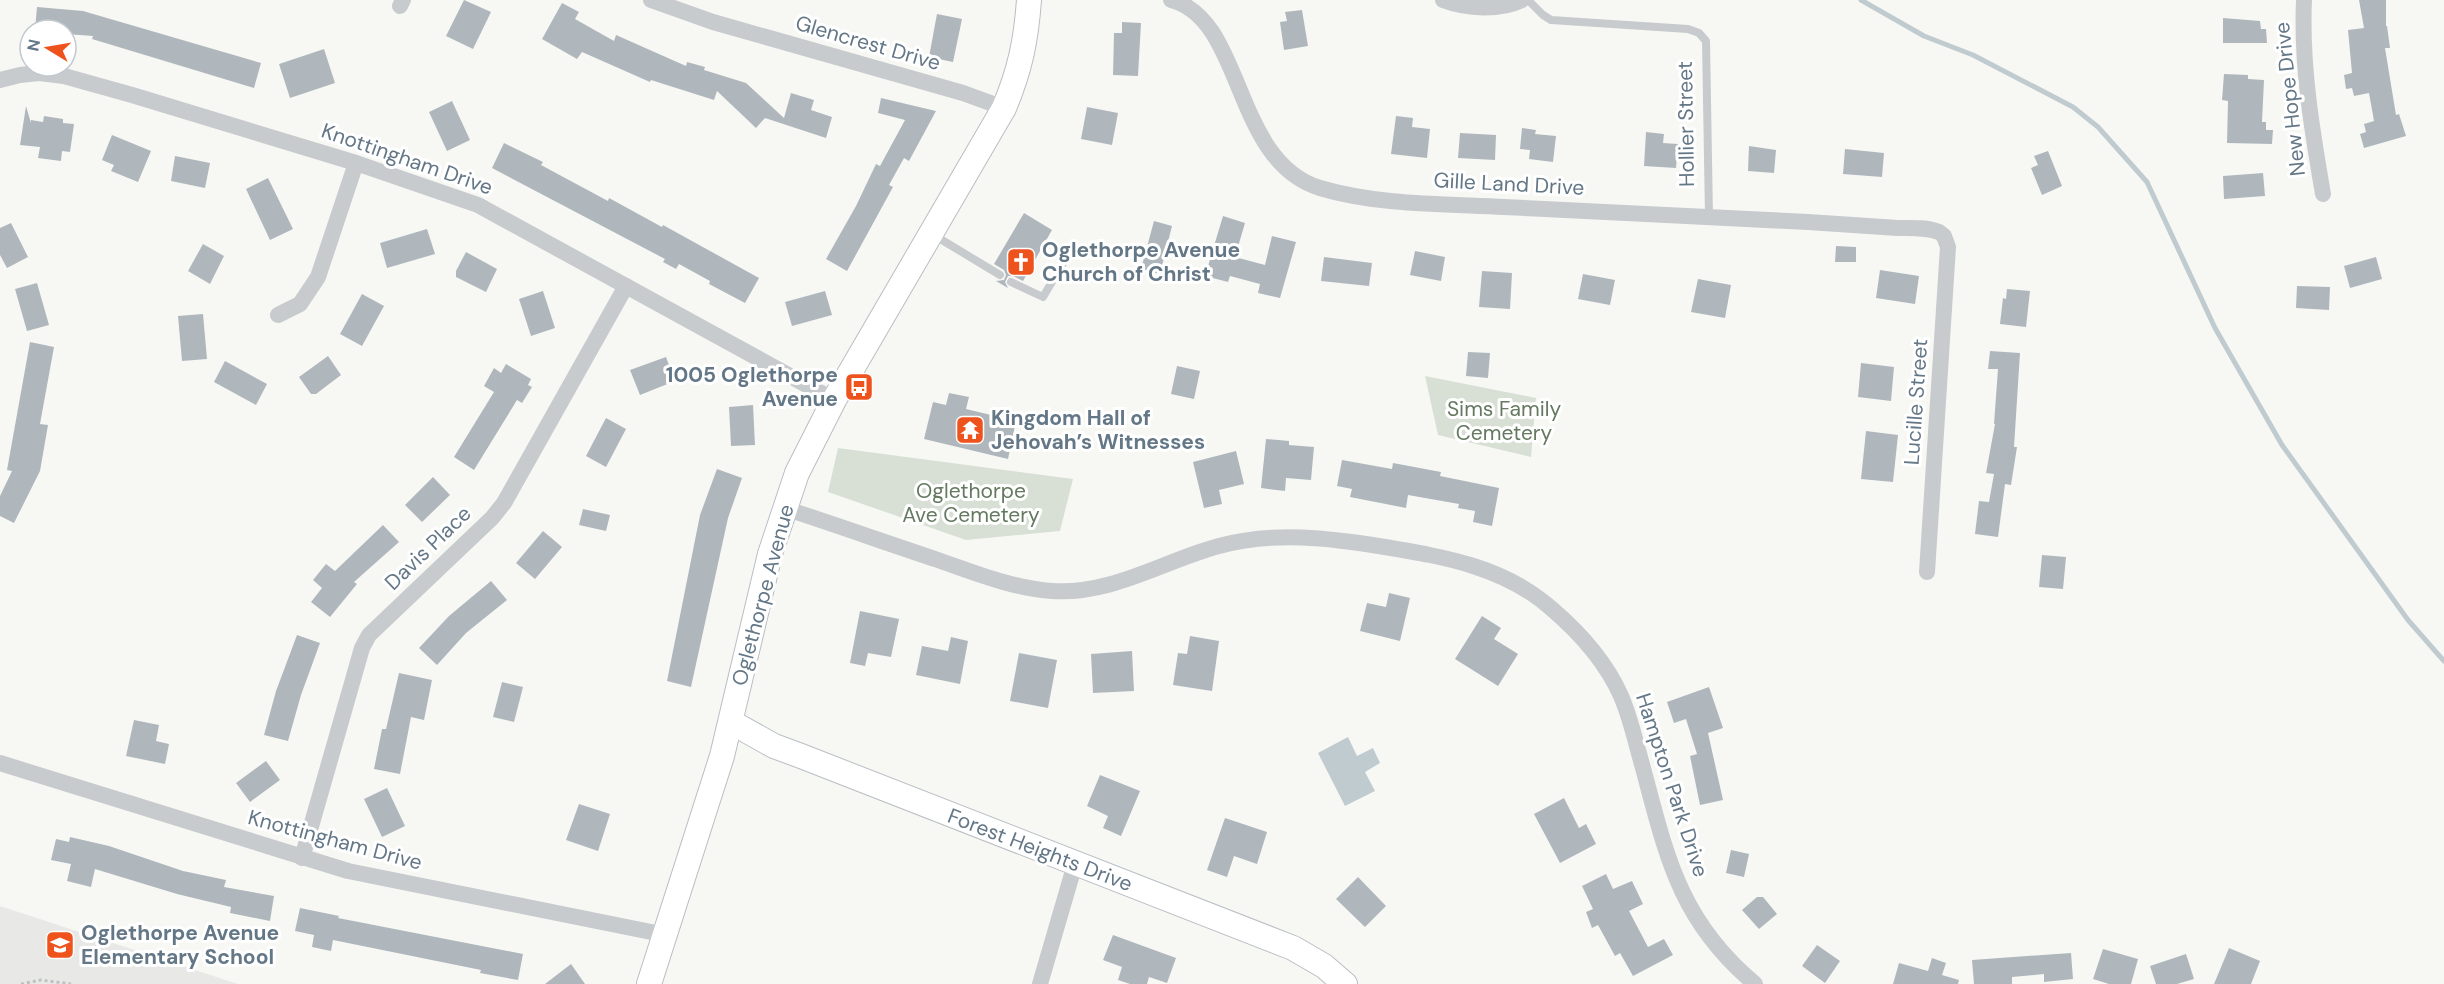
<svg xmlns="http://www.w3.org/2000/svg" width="2444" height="984" font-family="'DM Sans',sans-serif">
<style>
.built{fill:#e8e9e7}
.green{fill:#d8e0d5}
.water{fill:#c0cbd0}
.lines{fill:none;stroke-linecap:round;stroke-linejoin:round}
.stream{stroke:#c0cbd0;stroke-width:5}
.building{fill:#afb7bd}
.secondary-casing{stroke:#b9bec3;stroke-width:26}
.path{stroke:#bec1c3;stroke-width:3;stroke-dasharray:3 3;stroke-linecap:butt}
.lane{stroke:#c7cbce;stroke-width:8}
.street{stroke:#c7cbce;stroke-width:16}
.secondary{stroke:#fff;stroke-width:24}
.labels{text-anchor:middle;stroke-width:6;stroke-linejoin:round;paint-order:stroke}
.street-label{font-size:21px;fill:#647787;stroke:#fff}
.poi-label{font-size:21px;font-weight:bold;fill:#647787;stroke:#fff;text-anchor:start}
.park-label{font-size:21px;fill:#647960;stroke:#fff}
</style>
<rect width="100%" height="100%" fill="#f7f8f4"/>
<polygon class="built" points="0,906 238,984 0,984"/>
<g class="green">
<polygon points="1425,376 1536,398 1531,457 1438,435"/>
<polygon points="838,448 1073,479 1060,531 966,540 828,492"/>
</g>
<polygon class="water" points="1348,737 1357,756 1373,748 1380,763 1365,772 1375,791 1345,806 1318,753"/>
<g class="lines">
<polyline class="stream" points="1861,0 1924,36 1973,55 2073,107 2098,127 2147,182 2215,328 2282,445 2408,620 2444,661"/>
</g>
<g class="building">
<polygon points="464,0 491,12 473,49 446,36"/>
<polygon points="2359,0 2386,0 2386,26 2387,26 2390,48 2385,48 2396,115 2399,114 2406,136 2364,148 2360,134 2366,132 2364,124 2374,121 2369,93 2354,96 2352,88 2346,89 2344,75 2352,73 2348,30 2364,28"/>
<polygon points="562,3 579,12 575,19 614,41 616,35 686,66 687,62 705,67 704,70 746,83 784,118 791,93 814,100 811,110 832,117 826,138 765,118 756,128 717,91 714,100 651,80 650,82 582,52 577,59 542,39"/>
<polygon points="37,7 83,11 261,63 254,88 92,39 93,36 66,34 66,30 35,30"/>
<polygon points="1302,10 1308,46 1284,50 1280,22 1287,21 1285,12"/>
<polygon points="937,14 962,19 953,62 929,57"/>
<polygon points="2223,18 2260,21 2261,29 2266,29 2267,43 2223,43"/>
<polygon points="1122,22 1141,23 1138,76 1113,75 1114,33 1122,33"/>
<polygon points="324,49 335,83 290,98 279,64"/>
<polygon points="2224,74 2248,75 2248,79 2264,80 2262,122 2266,122 2266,130 2273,130 2272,144 2227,143 2228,101 2222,100"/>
<polygon points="881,98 936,111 909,161 904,158 889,185 893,187 847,271 826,259 856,206 876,164 880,166 905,120 878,113"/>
<polygon points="452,101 470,140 447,151 429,112"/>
<polygon points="26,106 31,123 31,120 43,122 44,116 63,119 63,123 74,124 70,152 62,151 61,161 38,158 40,147 20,145"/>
<polygon points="1087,107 1118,113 1112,145 1081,139"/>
<polygon points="1396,116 1413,118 1412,127 1430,129 1427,158 1391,154"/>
<polygon points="1522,128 1536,130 1535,134 1556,136 1553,162 1529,159 1530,150 1520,149"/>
<polygon points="1646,132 1664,134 1663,143 1678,144 1676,168 1644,166"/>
<polygon points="1460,133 1496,135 1495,160 1458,158"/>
<polygon points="112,135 151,151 138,182 111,171 114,165 102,160"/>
<polygon points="504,143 543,162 541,165 608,201 609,198 662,227 663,225 759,278 745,303 709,284 710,281 679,264 676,269 663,262 665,259 492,168"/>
<polygon points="1749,146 1776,150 1774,173 1748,171"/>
<polygon points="1845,149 1884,153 1882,177 1843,174"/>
<polygon points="2048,151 2062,186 2042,195 2031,168 2038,165 2034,156"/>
<polygon points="175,156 210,163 205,188 171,181"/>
<polygon points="2263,173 2265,196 2224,199 2223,176"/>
<polygon points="268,178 293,229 270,240 246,189"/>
<polygon points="1024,213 1052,230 1023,281 1013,276 1008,276 1005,282 1008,288 996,281 1004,280 1006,275 1004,270 994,264"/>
<polygon points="1223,216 1245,223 1235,257 1265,265 1272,236 1296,242 1280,298 1258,293 1260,284 1230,276 1228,282 1205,276"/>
<polygon points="1154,221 1172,226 1160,274 1141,269"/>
<polygon points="11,223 28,257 7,268 0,255 0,228"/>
<polygon points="427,229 435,254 387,268 380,243"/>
<polygon points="203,244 224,256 210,284 188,271"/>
<polygon points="1836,246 1856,247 1856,262 1835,262"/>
<polygon points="1415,251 1445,257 1441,281 1410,275"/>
<polygon points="466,252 497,269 486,292 456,277 456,271"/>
<polygon points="1324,257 1372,263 1369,286 1321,281"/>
<polygon points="2376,257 2382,279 2350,288 2344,266"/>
<polygon points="1880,270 1919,276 1915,304 1876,298"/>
<polygon points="1482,271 1512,273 1510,309 1479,307"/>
<polygon points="1583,274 1615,280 1610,305 1578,299"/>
<polygon points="1698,279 1731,285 1725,318 1691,312"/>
<polygon points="37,283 49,325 27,331 15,289"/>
<polygon points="2297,286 2330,287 2329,310 2296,308"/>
<polygon points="2007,289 2030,291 2026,327 2000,324 2003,298 2006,299"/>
<polygon points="543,291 555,328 531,336 519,299"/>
<polygon points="825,291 832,315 792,326 785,302"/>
<polygon points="362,294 384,306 362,346 340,334"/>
<polygon points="203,314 207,359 182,361 178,316"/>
<polygon points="30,342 54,347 40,424 48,425 40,471 14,523 0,516 0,496 12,471 7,470"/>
<polygon points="1990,351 2020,353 2014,447 2017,447 2011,485 2005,484 1998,537 1975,534 1979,501 1989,502 1994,474 1986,473 1995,424 1994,424 1998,369 1988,369"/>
<polygon points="1468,352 1490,353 1488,378 1466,376"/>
<polygon points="328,356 341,375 316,394 311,394 299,377"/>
<polygon points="666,357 675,381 640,395 630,370"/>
<polygon points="225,361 267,384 256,405 214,382"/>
<polygon points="1861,363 1894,367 1891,401 1858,397"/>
<polygon points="506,364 531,379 528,385 532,387 522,403 517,400 474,470 454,457 494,392 484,386 494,368 501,373"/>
<polygon points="1177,366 1200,371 1194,399 1171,394"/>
<polygon points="949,393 969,397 966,409 1016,421 1008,459 924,439 933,402 946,405"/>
<polygon points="753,405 755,445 731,446 729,407"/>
<polygon points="606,418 626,429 606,467 586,456"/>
<polygon points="1866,431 1898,435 1893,482 1861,479"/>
<polygon points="1266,439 1289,441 1289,445 1314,447 1311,480 1286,478 1285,491 1261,488"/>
<polygon points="1236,451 1244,484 1219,490 1222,504 1204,508 1193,462"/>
<polygon points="1342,460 1392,469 1393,463 1441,472 1440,476 1499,488 1492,526 1473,522 1475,511 1458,508 1459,504 1408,495 1406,508 1350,497 1352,489 1337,486"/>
<polygon points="717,469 742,478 728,518 691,687 667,681 700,515"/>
<polygon points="433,477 450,495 422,522 405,505"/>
<polygon points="583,509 610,515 606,531 579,525"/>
<polygon points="383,525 399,542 354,582 357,584 330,617 311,602 322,588 313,580 326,564 335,571"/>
<polygon points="543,531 562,547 535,579 516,563"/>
<polygon points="2042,555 2066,557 2063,589 2039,587"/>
<polygon points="491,581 507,600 466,633 437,665 419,648 449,616"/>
<polygon points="1389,593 1410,598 1400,641 1360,631 1367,603 1386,607"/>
<polygon points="860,611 899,619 891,657 868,653 865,666 850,663"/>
<polygon points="1482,616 1501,628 1494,639 1518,654 1498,686 1455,659"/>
<polygon points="297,635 320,643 301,695 288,741 264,735 276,691"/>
<polygon points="1190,636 1219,641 1212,691 1173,685 1178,653 1187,654"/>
<polygon points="951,637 968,641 960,684 916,675 922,646 948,651"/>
<polygon points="1132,651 1134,691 1093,693 1091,654"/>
<polygon points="1019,653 1057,660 1048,708 1010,701"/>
<polygon points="399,673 432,680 424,720 411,717 400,774 374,769 382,729 386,729"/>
<polygon points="502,682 523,687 514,722 493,717"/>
<polygon points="1709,687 1723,728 1708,733 1723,800 1700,805 1690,756 1697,754 1686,719 1674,723 1667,702"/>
<polygon points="134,720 159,725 156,741 169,744 165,764 126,756"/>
<polygon points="266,761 280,780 250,802 236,783"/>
<polygon points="1100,775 1140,791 1121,836 1103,828 1108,816 1087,806"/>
<polygon points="387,788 405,826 382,837 364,799"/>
<polygon points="1564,798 1579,828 1586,824 1596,844 1560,863 1534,814"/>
<polygon points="579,804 610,814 598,851 566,840"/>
<polygon points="1225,818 1267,832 1257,864 1234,856 1227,877 1207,870"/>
<polygon points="70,837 109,846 183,871 226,880 224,887 274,896 270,921 230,913 231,907 177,894 95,869 91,887 67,881 71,864 51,860 56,839 69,842"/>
<polygon points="1731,850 1749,854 1744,877 1726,873"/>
<polygon points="1606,874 1613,889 1632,881 1643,904 1629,911 1648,947 1664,939 1673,955 1633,976 1620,953 1615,956 1598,925 1592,928 1586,912 1593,909 1582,886"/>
<polygon points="1358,877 1386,906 1365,927 1336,899"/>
<polygon points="1757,897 1763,897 1777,914 1759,929 1742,910"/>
<polygon points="300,908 339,916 338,918 523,954 518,980 480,973 481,970 333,940 331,951 312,947 314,935 295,931"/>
<polygon points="1113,935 1176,958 1167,983 1149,977 1147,984 1130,984 1118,980 1122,967 1103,960"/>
<polygon points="1817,945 1840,961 1825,983 1802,966"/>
<polygon points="2229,948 2260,961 2251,984 2214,984"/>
<polygon points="2103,949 2138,959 2131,984 2109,984 2093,979"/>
<polygon points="2071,953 2073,979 2044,982 2044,974 2012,977 2012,984 1974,984 1972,960"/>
<polygon points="2186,954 2194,979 2177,984 2156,984 2150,966"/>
<polygon points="1932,958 1946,963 1942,975 1959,980 1958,984 1893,984 1899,963 1928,971"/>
<polygon points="571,964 585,984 545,984"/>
</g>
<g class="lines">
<g class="secondary-casing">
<g id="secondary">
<polyline points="731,722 774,746 801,756 1293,948 1324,966 1345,984"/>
<path d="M649,984L722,756L770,554L797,473L834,400L1004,108C1020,70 1026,41 1029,0"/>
</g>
</g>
<polyline class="path" points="21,984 41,980 71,984"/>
<g class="lane">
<polyline points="1528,0 1543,15 1551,20 1688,29 1699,33 1706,41 1709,217"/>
<polyline points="932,234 1000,275"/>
<polyline points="1011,282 1043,297 1072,248"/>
</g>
<g class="street">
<polyline points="651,0 713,22 963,93 1004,108"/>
<path d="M1171,0C1245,19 1232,161 1320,188C1376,205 1445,204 1504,207C1605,212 1707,217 1808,222C1838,224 1868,226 1898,228C1911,228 1926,227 1939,232L1944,236L1948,247L1927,572"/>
<path d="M1443,0C1467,9 1499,11 1522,0"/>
<path d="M2304,0C2301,65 2312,130 2323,194"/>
<polyline points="400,6 403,0"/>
<polyline points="0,80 20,75 39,73 64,76 132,95 356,163 478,205 834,400"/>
<polyline points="278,315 300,304 318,277 356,163"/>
<path d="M784,508C836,525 887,543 938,560C975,573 1012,588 1052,591C1112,595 1163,561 1219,546C1274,531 1330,538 1385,547C1445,557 1505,567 1552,609C1580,633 1606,662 1621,696C1631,719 1636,744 1643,768C1667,858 1680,921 1755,984"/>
<polyline points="0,763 348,871 666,935"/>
<polyline points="302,858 362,648 369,635 492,518 504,503 626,286"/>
<polyline points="1040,984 1075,864"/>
</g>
<use href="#secondary" class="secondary"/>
</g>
<defs>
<g id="church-square" transform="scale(1.5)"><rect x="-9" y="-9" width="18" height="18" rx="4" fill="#ee531e" stroke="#fff"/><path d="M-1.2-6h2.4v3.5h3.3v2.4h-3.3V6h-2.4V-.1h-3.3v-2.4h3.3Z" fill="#fff"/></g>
<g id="bus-square" transform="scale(1.5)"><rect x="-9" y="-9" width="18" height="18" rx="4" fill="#ee531e" stroke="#fff"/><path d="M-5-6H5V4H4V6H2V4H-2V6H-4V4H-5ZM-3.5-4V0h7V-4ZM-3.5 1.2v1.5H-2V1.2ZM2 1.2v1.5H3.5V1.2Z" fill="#fff"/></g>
<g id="temple-square" transform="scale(1.5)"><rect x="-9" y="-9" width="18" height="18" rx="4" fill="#ee531e" stroke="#fff"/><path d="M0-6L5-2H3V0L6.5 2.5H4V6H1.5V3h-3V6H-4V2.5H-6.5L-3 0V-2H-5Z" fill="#fff"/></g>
<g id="school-square" transform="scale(1.5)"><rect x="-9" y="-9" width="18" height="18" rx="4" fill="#ee531e" stroke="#fff"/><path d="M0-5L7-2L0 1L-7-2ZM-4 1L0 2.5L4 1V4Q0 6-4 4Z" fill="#fff"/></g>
</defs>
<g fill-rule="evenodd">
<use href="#church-square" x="1021" y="262"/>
<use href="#bus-square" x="859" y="387"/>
<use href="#temple-square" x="970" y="430"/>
<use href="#school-square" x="60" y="945"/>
</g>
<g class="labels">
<g class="street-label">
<text transform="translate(868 43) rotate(16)" y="7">Glencrest Drive</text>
<text transform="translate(2290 99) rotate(-96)" y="7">New Hope Drive</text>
<text transform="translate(1686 124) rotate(-91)" y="7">Hollier Street</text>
<text transform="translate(407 159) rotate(19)" y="7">Knottingham Drive</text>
<text transform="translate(1509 184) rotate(3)" y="7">Gille Land Drive</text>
<text transform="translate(1916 402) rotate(-86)" y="7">Lucille Street</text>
<text transform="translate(428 548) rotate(-44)" y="7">Davis Place</text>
<text transform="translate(763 595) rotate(-75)" y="7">Oglethorpe Avenue</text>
<text transform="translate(1672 785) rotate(72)" y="7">Hampton Park Drive</text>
<text transform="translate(335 840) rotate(15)" y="7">Knottingham Drive</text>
<text transform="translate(1040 850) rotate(21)" y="7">Forest Heights Drive</text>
</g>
<g class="poi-label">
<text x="1042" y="257">Oglethorpe Avenue<tspan x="1042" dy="24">Church of Christ</tspan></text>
<text x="838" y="382" text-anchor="end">1005 Oglethorpe<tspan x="838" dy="24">Avenue</tspan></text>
<text x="991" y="425">Kingdom Hall of<tspan x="991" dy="24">Jehovah’s Witnesses</tspan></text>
<text x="81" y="940">Oglethorpe Avenue<tspan x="81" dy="24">Elementary School</tspan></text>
</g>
<g class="park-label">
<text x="1504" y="416">Sims Family<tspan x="1504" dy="24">Cemetery</tspan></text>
<text x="971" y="498">Oglethorpe<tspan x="971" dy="24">Ave Cemetery</tspan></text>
</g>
</g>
<g transform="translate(48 48) rotate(281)"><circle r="28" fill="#ffffff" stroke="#c1c9cf" stroke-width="1.5"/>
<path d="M0-4.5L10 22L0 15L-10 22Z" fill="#ee531e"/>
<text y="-9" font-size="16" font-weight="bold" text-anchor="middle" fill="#647787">N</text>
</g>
</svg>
